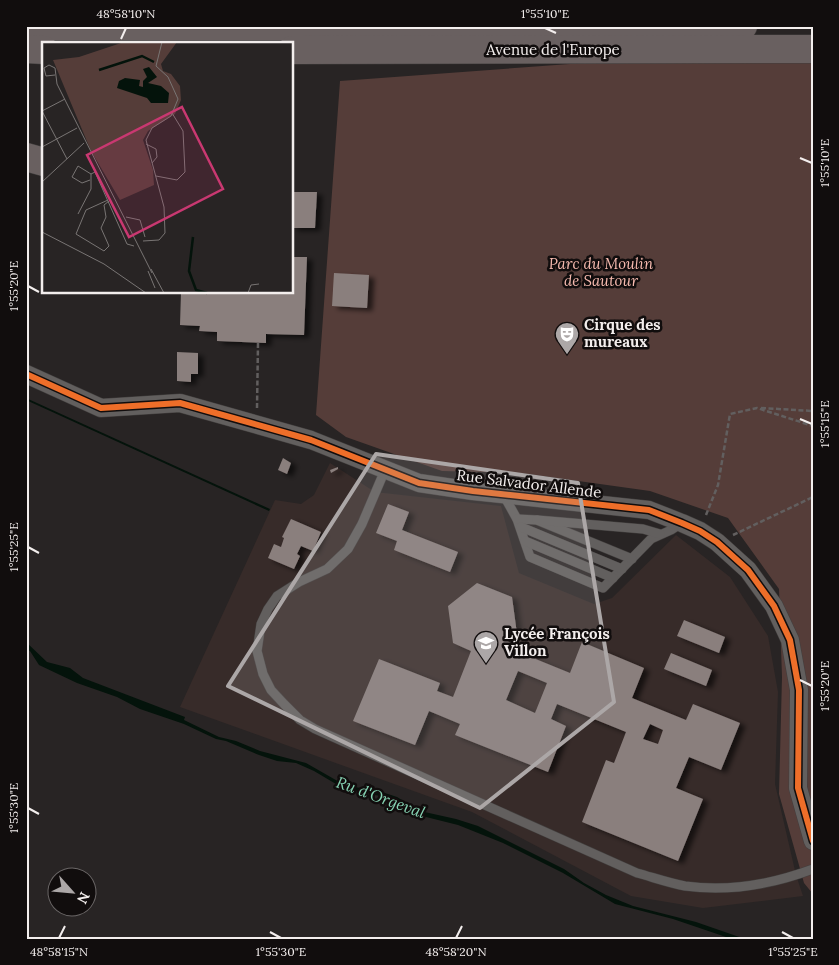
<svg xmlns="http://www.w3.org/2000/svg" width="839" height="965" font-family="Lora,serif">
<style>
.built{fill:#372b29}
.green{fill:#553d39}
.water{fill:#04130b}
.building{fill:#8a7f7d;fill-rule:evenodd;filter:url(#shadow)}
.lines{fill:none;stroke-linecap:round;stroke-linejoin:round}
.lane-casing{stroke:#423f3e;stroke-width:10}
.street-casing{stroke:#423f3e;stroke-width:19}
.primary-casing{stroke:#423f3e;stroke-width:29}
.path{stroke:#625f5f;stroke-width:2.5;stroke-dasharray:5 2.5;stroke-linecap:butt}
.lane{stroke:#625f5e;stroke-width:9}
.street{stroke:#625f5e;stroke-width:18}
.primary{stroke:#696060;stroke-width:28}
.cycleway-casing{stroke:#110d0d;stroke-width:9}
.cycleway{stroke:#ee6e29;stroke-width:6}
.marked{fill:#aca7a7;fill-opacity:0.2;stroke:#aca7a7;stroke-width:4;stroke-linejoin:round}
.ticks{fill:none;stroke:#f3eeed;stroke-width:2}
.labels{text-anchor:middle;stroke-width:5;stroke-linejoin:round;paint-order:stroke}
.street-label{font-size:15px;fill:#f3eeed;stroke:#110d0d}
.park-label{font-size:15px;font-style:italic;fill:#f6baaf;stroke:#110d0d}
.poi-label{font-size:15px;font-weight:bold;fill:#f3eeed;stroke:#110d0d;text-anchor:start}
.water-label{font-size:16px;font-style:italic;fill:#86d3b3;stroke:#110d0d}
.inset-river{fill:none;stroke:#04130b;stroke-width:2.5}
.inset-road{fill:none;stroke:#797574;stroke-width:1}
.view{fill:#c93871;fill-opacity:0.15;stroke:#c93871;stroke-width:2.5}
.inset-edge{fill:none;stroke:#f3eeed;stroke-width:2.5}
.neatline{fill:none;stroke:#f3eeed;stroke-width:2}
.ticks-label{font-size:12px;text-anchor:middle;fill:#f3eeed}
</style>
<defs>
<filter id="shadow"><feDropShadow dx="5.5" dy="3" stdDeviation="2.5" flood-color="#0009"/></filter>
</defs>
<rect width="100%" height="100%" fill="#282424"/>
<polygon class="built" points="330,463 375,492 501,506 519,573 594,604 612,598 676,535 730,577 768,636 778,692 775,784 796,875 803,896 703,908 631,896 472,812 180,707 275,500 301,504 314,495"/>
<polygon class="green" points="813,46 813,894 804,883 779,794 782,677 779,589 728,518 650,491 521,473 442,471 346,437 316,415 340,81"/>
<g class="water">
<polygon points="26,398 270,509 269,511 26,400"/>
<polygon points="26,642 47,662 70,668 83,678 185,717 184,720 219,737 236,741 260,751 306,763 341,783 354,787 376,790 397,797 420,811 456,819 478,826 564,869 584,883 606,895 633,906 696,922 745,939 726,937 673,919 615,904 563,873 503,843 458,825 422,816 404,806 384,797 341,787 314,771 296,763 277,761 259,755 226,741 216,739 184,724 140,709 117,697 77,683 39,665 30,651 26,649"/>
</g>
<g class="building">
<polygon points="292,192 317,192 315,228 292,228"/>
<polygon points="292,257 307,257 304,335 266,334 266,343 217,341 217,332 199,331 200,326 180,325 181,292 292,292"/>
<polygon points="334,273 369,275 367,308 332,306"/>
<polygon points="177,352 198,353 198,374 191,374 191,382 177,381"/>
<polygon points="283,458 291,463 287,474 278,470"/>
<polygon points="338,467 338,469 331,473 330,470"/>
<polygon points="388,504 409,512 402,530 458,552 450,572 394,550 397,541 376,533"/>
<polygon points="291,519 321,532 313,551 301,546 297,554 300,556 294,569 268,558 274,544 281,547 284,538 282,537"/>
<path d="M477,583L512,597L517,634L508,641L516,651L570,673L582,642L644,668L632,698L686,720L693,704L740,723L721,770L689,757L676,788L703,799L678,861L582,822L606,760L614,763L626,732L557,704L551,719L566,726L548,772L455,735L460,724L429,711L415,745L353,721L379,659L440,683L437,691L453,697L471,651L453,643L448,606ZM518,671L547,683L535,713L506,700ZM650,724L663,730L658,744L643,739Z"/>
<polygon points="684,620 725,637 719,653 677,636"/>
<polygon points="671,653 712,670 706,686 664,669"/>
</g>
<g class="lines">
<g class="lane-casing">
<g id="lane">
<path d="M385,470L362,524L348,549L327,569L299,582L277,596L268,609L261,624L257,651L263,674L271,690L284,704L300,720L315,729L637,873C652,877 669,883 685,886C728,892 773,884 813,869"/>
<polyline points="503,494 517,519 530,557 603,588 651,539 671,530 682,523"/>
<polyline points="517,519 537,520 632,559"/>
<polyline points="537,520 643,529 660,534"/>
<polyline points="521,527 622,569"/>
<polyline points="525,541 613,578"/>
</g>
</g>
<g class="street-casing">
<polyline id="street" points="26,374 101,408 180,403 311,440 419,483 473,491 649,510 682,523 700,531 717,542 748,570 774,606 790,640 799,690 798,788 813,841"/>
</g>
<g class="primary-casing">
<g id="primary">
<polyline points="28,26 743,26"/>
<polyline points="26,49 44,50"/>
<polyline points="292,50 813,49"/>
<polyline points="26,157 44,162"/>
</g>
</g>
<g class="path">
<polyline points="257,408 258,343"/>
<polyline points="761,408 813,411"/>
<polyline points="706,515 718,485 730,414 757,408 813,426"/>
<polyline points="733,535 813,497"/>
</g>
<use href="#lane" class="lane"/>
<use href="#street" class="street"/>
<use href="#primary" class="primary"/>
<g class="cycleway-casing">
<polyline id="cycleway" points="26,374 101,408 180,403 311,440 419,483 473,491 649,510 682,523 700,531 717,542 748,570 774,606 790,640 799,690 798,788 813,841"/>
</g>
<use href="#cycleway" class="cycleway"/>
</g>
<path class="marked" d="M376,454L578,483L614,702L480,808L228,686Z"/>
<path class="ticks" d="M545,28L556,33M121,39L126,28M800,158L812,163M28,286L39,292M800,419L812,424M28,547L39,553M800,680L812,686M28,808L39,814M270,932L281,938M782,932L793,938M59,938L65,926M456,938L462,926"/>
<defs>
<g id="theatre-pin" transform="scale(1.25)"><path d="M0 17L-7.5 6A9.5 9.5 0 1 1 7.5 6Z" fill="#aca7a7" stroke="#110d0d"/><path d="M-5-5.5Q0-4 5-5.5V0Q5 5 0 6Q-5 5-5 0ZM-3.3-2.5H-1v1.5H-3.3ZM1-2.5H3.3v1.5H1ZM-2.8 1Q0 5.5 2.8 1Z" fill="#fff"/></g>
<g id="school-pin" transform="scale(1.25)"><path d="M0 17L-7.5 6A9.5 9.5 0 1 1 7.5 6Z" fill="#aca7a7" stroke="#110d0d"/><path d="M0-5L7-2L0 1L-7-2ZM-4 1L0 2.5L4 1V4Q0 6-4 4Z" fill="#fff"/></g>
</defs>
<g fill-rule="evenodd">
<use href="#theatre-pin" x="567" y="334"/>
<use href="#school-pin" x="486" y="643"/>
</g>
<g class="labels">
<g class="street-label">
<text x="553" y="55">Avenue de l'Europe</text>
<text transform="translate(529 484) rotate(7)" y="5">Rue Salvador Allende</text>
</g>
<g class="park-label">
<text x="601" y="269">Parc du Moulin<tspan x="601" dy="17">de Sautour</tspan></text>
</g>
<g class="poi-label">
<text x="584" y="330">Cirque des<tspan x="584" dy="17">mureaux</tspan></text>
<text x="504" y="639">Lycée François<tspan x="504" dy="17">Villon</tspan></text>
</g>
<g class="water-label">
<text transform="translate(381 797) rotate(20)" y="6">Ru d'Orgeval</text>
</g>
</g>
<g transform="translate(42 42)">
<rect width="251" height="251" fill="#282424"/>
<path d="M82,0H135L119,22L121,29L129,32L138,44L139,58L133,72L106,89L101,98L111,128L112,143L78,158L49,109L11,18L37,15Z" fill="#553d39"/>
<path d="M107,25L115,35L106,41L119,44L127,51L126,61H109L105,56L75,46L77,39L83,36L98,38L97,44L101,45V39L105,35L101,27Z" fill="#04130b"/>
<path class="inset-river" d="M57,28L100,14L112,20M151,195L147,229L154,248L165,251"/>
<path class="inset-road" d="M13,33L4,34L2,26L7,23L13,26L15,42L110,231M0,69L25,117M0,69L23,57M104,102L114,107L115,115L110,121M0,105L35,86M114,134L135,138L143,130L141,89L130,71M48,138L40,141L30,135L36,124L49,132M0,140L42,101M66,158L44,168L34,192L62,209L67,204L59,186L64,175L62,163L67,159M36,172L49,147V132L53,130L85,202L92,204M84,175L98,178L103,195M0,190L62,222L104,251M101,199L117,198L123,191L122,165L104,98L110,86L129,74L136,57L126,35L114,24L120,0M109,227L122,251M106,229L113,246M206,251L209,243L217,242"/>
<path class="view" d="M140,65L181,147L87,195L45,113Z"/>
<rect width="251" height="251" class="inset-edge"/>
</g>
<rect width="839" height="965" fill="none" stroke="#110d0d" stroke-width="55"/>
<g transform="translate(72 892) rotate(117)"><circle r="24" fill="#110d0d" stroke="#6b6767"/>
<path d="M0-4L9 19L0 12L-9 19Z" fill="#aca7a7"/>
<text y="-8" font-size="14" font-weight="bold" text-anchor="middle" fill="#f3eeed">N</text>
</g>
<rect x="28" y="28" width="784" height="910" class="neatline"/>
<g class="ticks-label">
<text x="126" y="18">48°58'10"N</text>
<text x="545" y="18">1°55'10"E</text>
<text transform="translate(825 163) rotate(-90)" y="4">1°55'10"E</text>
<text transform="translate(14 286) rotate(-90)" y="4">1°55'20"E</text>
<text transform="translate(825 424) rotate(-90)" y="4">1°55'15"E</text>
<text transform="translate(14 547) rotate(-90)" y="4">1°55'25"E</text>
<text transform="translate(825 686) rotate(-90)" y="4">1°55'20"E</text>
<text transform="translate(14 808) rotate(-90)" y="4">1°55'30"E</text>
<text x="59" y="956">48°58'15"N</text>
<text x="281" y="956">1°55'30"E</text>
<text x="456" y="956">48°58'20"N</text>
<text x="793" y="956">1°55'25"E</text>
</g>
</svg>
